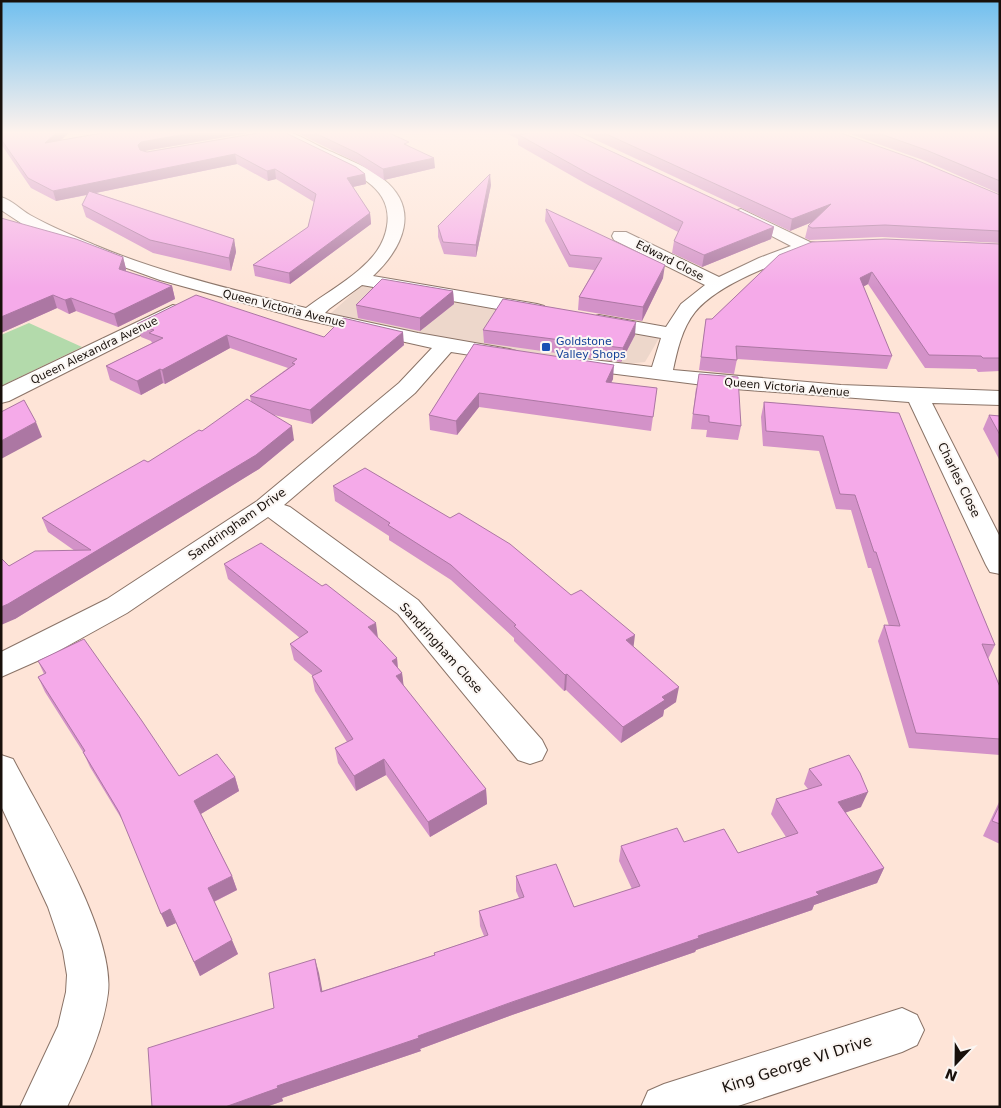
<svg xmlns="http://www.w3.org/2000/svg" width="1001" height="1108" font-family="'DejaVu Sans',sans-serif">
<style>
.commercial{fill:#edd7cb}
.green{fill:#b3daab}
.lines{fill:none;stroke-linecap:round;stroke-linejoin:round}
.minor-casing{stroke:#8a7367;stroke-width:2}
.minor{fill:#fff;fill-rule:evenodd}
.wall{fill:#d392c8}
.shaded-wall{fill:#ac77a3}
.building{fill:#f5aae9;stroke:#ac77a3}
.transit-dot{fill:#1a4fb4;stroke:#fbf6f3;stroke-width:2}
.labels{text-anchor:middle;stroke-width:4;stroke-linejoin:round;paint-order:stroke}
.far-street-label{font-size:11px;fill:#18100b;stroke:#fbf6f3}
.far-transit-label{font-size:11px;fill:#164399;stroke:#fbf6f3;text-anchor:start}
.street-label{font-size:12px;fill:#18100b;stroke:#fbf6f3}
.near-street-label{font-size:15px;fill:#18100b;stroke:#fbf6f3}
</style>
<rect width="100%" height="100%" fill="#fee4d7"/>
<polygon class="commercial" points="362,285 661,335 645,362 619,365 452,341 329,315"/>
<polygon class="green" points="29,323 82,347 1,386 1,335"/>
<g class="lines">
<g class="minor-casing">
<g id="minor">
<path d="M275,133C280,133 286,132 291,133C300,135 321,148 332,152C349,160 368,167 383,179C421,209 403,248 373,276L537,304L544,306L547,310L544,314L537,316L362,285L329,309L325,313L418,333L509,349L516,351L519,355L516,359L509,361L451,352L415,393L284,505L290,507L418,600L542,740L547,750L542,760L530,764L518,760L398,614L268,517L127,613L53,654L1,677V652L107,599L257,501L399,383L432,348L302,319L160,280L85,253L27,227L1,210V197C12,200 21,210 30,215C51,227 74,236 97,246C164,274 235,290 306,308C323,295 343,284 359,270C373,258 384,245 387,226C393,189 358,174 329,162C314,155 285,145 275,133Z"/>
<path d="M741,209L810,242L817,243L820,247L817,251C781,260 719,283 695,312C682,328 677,351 673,370L841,385L1000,391V405L932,403L1000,537V574L990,572L986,565L909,402L735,389L569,368L565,364L569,360L576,358L652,367L661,338L599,327L592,325L589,321L592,317L599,315L666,327L681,304L705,285L614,240L612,236L614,232H626L719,277L759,258L791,246L735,217L733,214L735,211Z"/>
<polygon points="173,305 180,307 183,311 180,315 9,401 1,403 1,387"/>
<path d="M1,755L13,759C42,815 115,931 108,993C103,1033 84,1071 67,1107H20L58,1026L66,992L67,975L63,951L48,907L1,806Z"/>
<polygon points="902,1008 917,1015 924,1030 917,1045 902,1052 735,1107 641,1107 648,1091 664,1084"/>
</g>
</g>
<use href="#minor" class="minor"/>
</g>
<g class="wall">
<polygon points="1,133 62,140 103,133 248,133 144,151 147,152 258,133 365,174 366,184 353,187 370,213 371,224 290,284 255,276 253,265 308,227 314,202 276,179 268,181 237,164 96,193 234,239 236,252 231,271 153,253 86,217 82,205 87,195 56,201 31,188 1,144"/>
<polygon points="294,133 389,133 409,146 435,168 384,180 358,163 299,134"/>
<polygon points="506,133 572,133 774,227 771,239 702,267 672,253 674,241 678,232 588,185 518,145 518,139"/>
<polygon points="581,133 841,133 1000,195 1000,243 882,237 809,240 805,238 808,226 813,222 790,231"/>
<polygon points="847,133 1000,133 1000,194 923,160"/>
<polygon points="491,185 476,257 444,254 438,237 438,226"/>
<polygon points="546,209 663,278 642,321 578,310 579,297 594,270 569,267 545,221"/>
<polygon points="1,218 123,257 126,269 126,271 172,286 175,299 118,327 76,311 69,314 57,308 1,333"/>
<polygon points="1000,244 1000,371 978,372 976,369 925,368 868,284 863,287 892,356 887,369 737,359 734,374 699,370 706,319 712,319 779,255"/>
<polygon points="453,291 454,304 420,331 358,318 356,305"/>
<polygon points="137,324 324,337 404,345 312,424 274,415 294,440 259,469 15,619 9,566 75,551 48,532 42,518 148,462 202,431 251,401 250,396 288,368 230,348 165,384 163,383 141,395 110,380 106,366 152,343 151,341 141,337"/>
<polygon points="483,330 635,335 621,362 484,343"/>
<polygon points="474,344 613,379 611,383 657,388 651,431 479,407 457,435 430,430 429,415"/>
<polygon points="696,388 741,426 738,440 706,437 707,430 691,429"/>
<polygon points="764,402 899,413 995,645 988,659 1000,687 1000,755 909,748 878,641 884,625 889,626 871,568 868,568 851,510 836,509 819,451 763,446 761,417"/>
<polygon points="989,415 1000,416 1000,461 983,429"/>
<polygon points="333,486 633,647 676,702 664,710 663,716 621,743 566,690 564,691 514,641 514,638 451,580 389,540 389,536 335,501"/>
<polygon points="224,564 378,638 397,658 398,668 402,673 403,685 486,789 487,804 430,837 386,775 356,791 338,763 335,748 347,742 315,691 312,676 313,676 294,660 290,644 300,638 228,579"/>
<polygon points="38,661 179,776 235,777 239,791 201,814 232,876 237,890 214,902 238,954 200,976 176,923 167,927 124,823 90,767 83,752 45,692 38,677 44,674"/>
<polygon points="809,769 861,807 845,813 884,868 877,883 814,905 812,910 696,950 695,952 512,1015 420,1049 421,1051 282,1098 283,1101 266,1107 274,1008 315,959 322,991 434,955 434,953 484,936 480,926 479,911 519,898 516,891 516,876 574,907 632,889 619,861 621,846 684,842 738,853 786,837 771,814 776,799 808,789 804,784"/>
<polygon points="1000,800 1000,844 983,836"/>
</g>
<g class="shaded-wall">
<polygon points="56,133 69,133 48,152 45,143"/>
<polygon points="192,133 248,133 144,151 140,155 138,145 141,142"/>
<polygon points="235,154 237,164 56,201 53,191"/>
<polygon points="434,158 435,168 384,180 383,169"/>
<polygon points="275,169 276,179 268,181 267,171"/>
<polygon points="365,174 366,184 348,188 347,178"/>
<polygon points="490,174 491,185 476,257 476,245"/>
<polygon points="831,204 829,215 790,231 792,219"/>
<polygon points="370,213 371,224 290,284 289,273"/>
<polygon points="774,227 771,239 702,267 704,255"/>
<polygon points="234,239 236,252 231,271 229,258"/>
<polygon points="123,257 126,269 123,282 119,269"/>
<polygon points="665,265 663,278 642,321 643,307"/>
<polygon points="872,272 868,284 857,290 860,278"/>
<polygon points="172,286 175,299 118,327 114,314"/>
<polygon points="453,291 454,304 420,331 420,318"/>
<polygon points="53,295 57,308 1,333 1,317"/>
<polygon points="71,298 76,311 69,314 65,300"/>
<polygon points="636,322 635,335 621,362 623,348"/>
<polygon points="403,332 404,345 312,424 310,410"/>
<polygon points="227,335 230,348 165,384 162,370"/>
<polygon points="614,365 613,379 604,396 606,382"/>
<polygon points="160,369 163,383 141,395 137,381"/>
<polygon points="479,393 479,407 457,435 456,421"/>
<polygon points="36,422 42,437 1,459 1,441"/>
<polygon points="292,426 294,440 259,469 15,619 1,625 1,607"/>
<polygon points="376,623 378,638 368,627"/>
<polygon points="635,635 633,651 626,640"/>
<polygon points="397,658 398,673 392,661"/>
<polygon points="402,673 404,688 396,676"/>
<polygon points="567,674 566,690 564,691 565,675"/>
<polygon points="679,687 676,702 664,710 663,716 621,743 623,727 662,697"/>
<polygon points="384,759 386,775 356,791 354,776"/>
<polygon points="235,777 239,791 199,815 194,801"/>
<polygon points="486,789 487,804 430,837 428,822"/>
<polygon points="868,792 861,807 832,817 838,802"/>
<polygon points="884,868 877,883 814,905 812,910 696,950 695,952 512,1015 420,1049 421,1051 282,1098 283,1101 266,1107 225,1107 277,1086 698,936 816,892"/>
<polygon points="232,876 237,890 213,902 208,888"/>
<polygon points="170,909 176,923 167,927 161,914"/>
<polygon points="232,940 238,954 200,976 194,962"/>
<polygon points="315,959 319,973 325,1005 321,992"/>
</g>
<g class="building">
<polygon points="1,133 56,133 45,143 102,133 192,133 141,142 138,145 140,150 147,152 258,133 286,133 356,167 365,174 347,178 370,213 289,273 253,265 308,227 316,194 275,169 267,171 235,154 53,191 28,178 1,139"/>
<polygon points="315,133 389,133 409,142 404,144 434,158 383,169 357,153"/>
<polygon points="527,133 572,133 774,227 704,255 674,241 683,222 589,174 519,135 528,133"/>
<polygon points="604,133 841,133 914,159 1000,195 1000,231 885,225 812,228 808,226 831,204 792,219"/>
<polygon points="878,133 1000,133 1000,181 926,150"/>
<polygon points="490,174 476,245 443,242 438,226"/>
<polygon points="89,191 234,239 229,258 150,240 82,205"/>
<polygon points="546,209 665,265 643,307 579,297 602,258 570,255"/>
<polygon points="1,218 76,239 123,257 119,269 172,286 114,314 71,298 65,300 53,295 1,317"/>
<polygon points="885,239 1000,244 1000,358 983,358 981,356 929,355 872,272 860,278 892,356 736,346 737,360 701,357 706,319 712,319 779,255 812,242"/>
<polygon points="382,279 453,291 420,318 356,305"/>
<polygon points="196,295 324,337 343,318 403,332 310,410 250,396 295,364 292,363 297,359 227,335 162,370 160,369 137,381 106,366 163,338 149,333 154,330 137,324"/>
<polygon points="503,299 636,322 623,348 483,330"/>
<polygon points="474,344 614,365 606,382 657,388 653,417 479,393 456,421 429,415"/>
<polygon points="699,374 738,377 741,426 709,422 709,416 693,414"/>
<polygon points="247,399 292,426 256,455 8,604 1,607 1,558 9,566 35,551 91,550 42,518 144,460 148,462 199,430 202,431"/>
<polygon points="24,400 36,422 1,441 1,412"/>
<polygon points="764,402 899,413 995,645 982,644 1000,687 1000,739 916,733 884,625 900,626 876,552 874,552 855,495 840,494 823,436 766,431"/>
<polygon points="989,415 1000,416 1000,435"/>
<polygon points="365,468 450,518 459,513 510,544 571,595 581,590 635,635 626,640 679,687 662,697 665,700 623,727 567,674 565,675 514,626 516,625 451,565 388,525 390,523 333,486"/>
<polygon points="261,543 322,586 326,584 376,623 368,627 397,658 392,661 402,673 396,676 486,789 428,822 384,759 354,776 335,748 353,739 312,676 322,671 290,644 308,632 224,564"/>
<polygon points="84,639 142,721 179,776 217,754 235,777 194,801 232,876 208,888 232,940 194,962 170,909 161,914 119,812 83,752 85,751 38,677 46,673 38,661"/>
<polygon points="849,755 860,773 868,792 838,802 884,868 816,892 819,895 698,936 699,938 512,1002 418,1036 419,1038 277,1086 278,1088 225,1107 152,1107 148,1048 274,1008 269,973 315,959 321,992 435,955 434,953 488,935 479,911 524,897 516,876 556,864 574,907 640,886 621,846 677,828 684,842 724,829 738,853 798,833 776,799 822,785 809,769"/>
<polygon points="1000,804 1000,824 992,821"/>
</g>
<linearGradient id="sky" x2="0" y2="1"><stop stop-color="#70bfef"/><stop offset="0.46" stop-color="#fff3ed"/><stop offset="1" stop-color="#fff3ed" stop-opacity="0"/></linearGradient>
<rect width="1001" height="288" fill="url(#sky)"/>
<rect class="transit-dot" x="541" y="342" width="10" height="10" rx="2.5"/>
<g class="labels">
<g class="far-street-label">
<text transform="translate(670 260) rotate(27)" y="4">Edward Close</text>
<text transform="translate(284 308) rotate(14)" y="4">Queen Victoria Avenue</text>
<text transform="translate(94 350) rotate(-26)" y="4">Queen Alexandra Avenue</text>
<text transform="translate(787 387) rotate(5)" y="4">Queen Victoria Avenue</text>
</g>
<g class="far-transit-label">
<text x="556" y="345">Goldstone<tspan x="556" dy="13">Valley Shops</tspan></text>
</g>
<g class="street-label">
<text transform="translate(959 480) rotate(64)" y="4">Charles Close</text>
<text transform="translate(237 524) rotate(-35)" y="4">Sandringham Drive</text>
<text transform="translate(441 648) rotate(48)" y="4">Sandringham Close</text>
</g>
<g class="near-street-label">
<text transform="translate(797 1064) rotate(-18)" y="5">King George VI Drive</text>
</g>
</g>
<rect width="1001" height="1108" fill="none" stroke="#18100b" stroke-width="5"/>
<g transform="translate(956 1063) rotate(202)" stroke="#fbf6f3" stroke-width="4" paint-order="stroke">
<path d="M0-4L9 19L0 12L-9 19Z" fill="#18100b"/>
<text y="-8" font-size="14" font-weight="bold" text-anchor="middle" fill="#18100b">N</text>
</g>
</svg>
